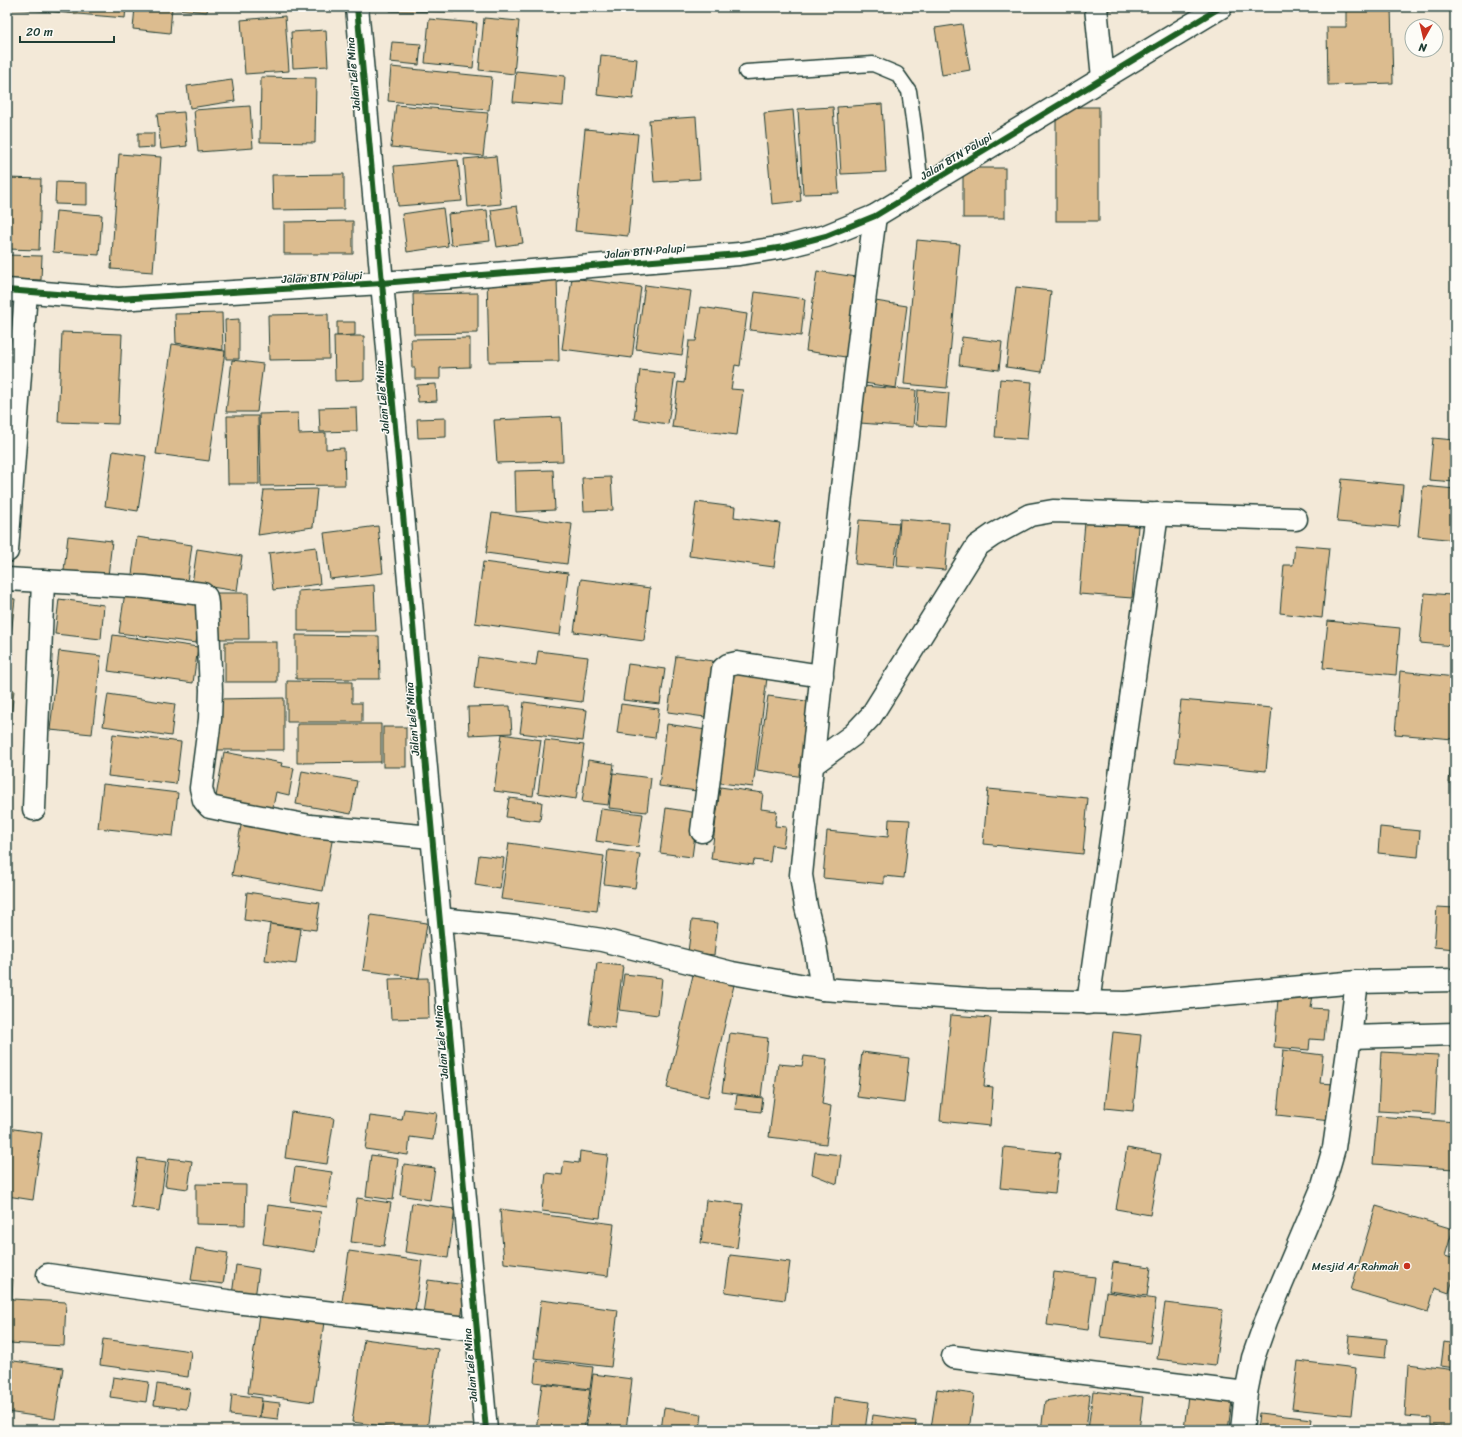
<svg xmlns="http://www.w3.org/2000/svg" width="1462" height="1437" font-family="Sriracha,sans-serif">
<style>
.building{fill:#dcbc8f;stroke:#1f3d34}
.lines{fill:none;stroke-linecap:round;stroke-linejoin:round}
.service-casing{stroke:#1f3d34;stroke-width:17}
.minor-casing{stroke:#1f3d34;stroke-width:25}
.service{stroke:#fdfcf7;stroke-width:14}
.minor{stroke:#fdfcf7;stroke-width:22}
.cycleway-casing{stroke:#fdfcf7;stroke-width:8}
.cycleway{stroke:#1b5e20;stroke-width:6}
.poi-dot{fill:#c8321e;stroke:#fdfcf7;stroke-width:1.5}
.labels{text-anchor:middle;stroke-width:3;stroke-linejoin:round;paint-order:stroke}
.street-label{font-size:11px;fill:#1f3d34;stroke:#fdfcf7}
.poi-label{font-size:11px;fill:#1f3d34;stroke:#fdfcf7;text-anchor:end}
</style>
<rect width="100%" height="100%" fill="#f3e9d8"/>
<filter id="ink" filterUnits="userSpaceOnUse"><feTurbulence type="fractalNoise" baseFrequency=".025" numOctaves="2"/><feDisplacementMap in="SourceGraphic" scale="8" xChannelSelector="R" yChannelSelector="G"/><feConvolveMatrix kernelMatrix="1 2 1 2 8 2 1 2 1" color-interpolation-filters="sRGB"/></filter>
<g filter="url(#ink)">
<g class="building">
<polygon points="7,7 126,7 125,18 7,8"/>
<polygon points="135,7 172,7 170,33 133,29"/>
<polygon points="176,7 208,7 207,12 175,9"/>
<polygon points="213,7 242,7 241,10"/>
<polygon points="390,7 454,7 454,12 390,11"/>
<polygon points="1099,7 1126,7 1126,9 1100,11"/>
<polygon points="1346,7 1391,7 1393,83 1328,85 1327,27 1346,27"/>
<polygon points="285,16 289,71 245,74 241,20"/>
<polygon points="484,18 519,21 514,74 479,70"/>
<polygon points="429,19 477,23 473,68 425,63"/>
<polygon points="962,24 970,70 942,75 935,28"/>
<polygon points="326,30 328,66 293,68 291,32"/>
<polygon points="392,42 421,44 419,65 390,62"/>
<polygon points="601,55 637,59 633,99 597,95"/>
<polygon points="391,67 492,77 489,110 388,101"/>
<polygon points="516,71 565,76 563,106 513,102"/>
<polygon points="261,77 316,78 315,143 260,142"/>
<polygon points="232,80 235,101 190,108 187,86"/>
<polygon points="882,104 886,172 841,174 837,107"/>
<polygon points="396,105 488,113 483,156 391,147"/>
<polygon points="250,106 253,148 198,152 194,110"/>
<polygon points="833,107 839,193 803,194 798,109"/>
<rect x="1056" y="107" width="43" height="114"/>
<polygon points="793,110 801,201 772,204 764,113"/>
<polygon points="184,112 187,146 161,149 157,114"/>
<polygon points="696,117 700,179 654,182 649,120"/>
<polygon points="585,129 638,134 628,236 575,231"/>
<polygon points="138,133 154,133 154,147 138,148"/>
<polygon points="119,154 161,157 153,272 111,269"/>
<polygon points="496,156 501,204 468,207 464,159"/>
<polygon points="458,160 462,201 398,206 394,166"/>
<rect x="963" y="168" width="42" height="50"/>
<polygon points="344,174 344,209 273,210 272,175"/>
<polygon points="7,178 41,179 39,250 7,249"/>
<polygon points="56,182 87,183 87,205 55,204"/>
<polygon points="517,206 523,243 497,247 491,210"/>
<polygon points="443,208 448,246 407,252 402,214"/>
<polygon points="487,210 490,241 451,245 448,214"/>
<polygon points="56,211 102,215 99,255 53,252"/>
<polygon points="353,221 353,254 284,254 284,222"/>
<polygon points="917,240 960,244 947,388 904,384"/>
<polygon points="7,255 42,256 41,280 7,279"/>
<polygon points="817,271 863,278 852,358 806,351"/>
<polygon points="557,275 559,361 489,362 487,276"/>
<polygon points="572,278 641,287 632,358 562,349"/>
<polygon points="645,285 691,291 682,355 636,349"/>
<polygon points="1016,287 1051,291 1042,372 1006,367"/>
<polygon points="755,292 805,299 801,336 750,330"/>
<polygon points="478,293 478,333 414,334 413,294"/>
<polygon points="869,300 907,306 896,388 858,382"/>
<polygon points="701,307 747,314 740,366 735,365 731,389 743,390 737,435 672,427 678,382 684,383 689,341 696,341"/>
<polygon points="222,313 223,350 176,343 175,314"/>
<polygon points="328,314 329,359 269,360 268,315"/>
<polygon points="239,319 239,359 226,359 225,320"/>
<polygon points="337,322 355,322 355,335 337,336"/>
<polygon points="62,332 122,334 118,424 58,422"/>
<polygon points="334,336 364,336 364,380 335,381"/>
<polygon points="962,337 1002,342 999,370 959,365"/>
<polygon points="470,338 470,367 440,368 440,379 415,379 415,368 412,368 411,339"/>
<polygon points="172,344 225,351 209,461 156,454"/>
<polygon points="232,360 263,364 257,412 226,412"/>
<polygon points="640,370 675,374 668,424 634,419"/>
<polygon points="1000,379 1032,382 1027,439 995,437"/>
<polygon points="436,384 437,401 418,402 417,385"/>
<polygon points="863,386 916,390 913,427 860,423"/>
<polygon points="918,390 949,393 946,427 916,425"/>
<polygon points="356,407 357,431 320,432 319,408"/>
<polygon points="298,413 299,434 326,433 326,449 344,448 345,485 261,486 259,414"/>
<polygon points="227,416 258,416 259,484 228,484"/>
<polygon points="561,417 563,461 497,463 494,420"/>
<polygon points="446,418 446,437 418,438 417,419"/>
<polygon points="1455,429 1455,482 1429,480 1433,438 1454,440"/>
<polygon points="113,451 146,456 138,511 105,506"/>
<polygon points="553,470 555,510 516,512 515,471"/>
<polygon points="611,477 613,510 584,511 582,478"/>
<polygon points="1342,479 1403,485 1399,527 1337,522"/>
<polygon points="1423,486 1455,489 1455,540 1418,536"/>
<polygon points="317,489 313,527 258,535 264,490"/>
<polygon points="696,502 735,507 734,517 780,523 774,567 689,556"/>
<polygon points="492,513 572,524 567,564 486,553"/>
<polygon points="900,519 949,523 945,570 897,566"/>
<polygon points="859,520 899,523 894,568 855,564"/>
<polygon points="1085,522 1138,526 1132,598 1079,594"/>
<polygon points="378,526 383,573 330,579 324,533"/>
<polygon points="68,536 112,541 107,585 63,579"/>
<polygon points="137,537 192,545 186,589 131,582"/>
<polygon points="1295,545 1329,548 1322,618 1280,613 1284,565 1293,565"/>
<polygon points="316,547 320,584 273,590 269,553"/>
<polygon points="197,549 242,556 237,591 192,584"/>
<polygon points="483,562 568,573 560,635 475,623"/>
<polygon points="1453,565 1455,565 1454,646 1420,643 1425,593 1451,595"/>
<polygon points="581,579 650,588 644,641 574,632"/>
<polygon points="374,585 376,631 298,631 298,591"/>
<polygon points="125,592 202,603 196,643 119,633"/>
<polygon points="212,593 248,593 249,639 213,639"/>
<polygon points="7,598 15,599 7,671"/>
<polygon points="59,599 104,605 101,639 55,634"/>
<polygon points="1328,621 1400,628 1396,675 1323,668"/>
<polygon points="113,635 198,647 193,683 108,671"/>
<polygon points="296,635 379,636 380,679 296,679"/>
<rect x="225" y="642" width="52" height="40"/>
<polygon points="59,651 101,656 92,734 50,730"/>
<polygon points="538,651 588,657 582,702 474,688 478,657 536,665"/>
<polygon points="676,656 713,661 705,717 668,712"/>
<polygon points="628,664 665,669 660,704 623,700"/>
<polygon points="1400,671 1455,677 1455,784 1449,783 1453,739 1395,734"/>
<polygon points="728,673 767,678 753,787 713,782"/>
<polygon points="287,681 352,682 352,703 362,703 362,722 287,722"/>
<polygon points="7,689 14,690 7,752"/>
<polygon points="108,694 175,704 171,736 103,726"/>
<polygon points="768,696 814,702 804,777 757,770"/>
<polygon points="284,698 284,750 217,750 216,699"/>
<polygon points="1181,700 1272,708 1266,771 1175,762"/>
<polygon points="524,702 587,710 583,741 520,733"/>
<polygon points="621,704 659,709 655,738 617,733"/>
<polygon points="510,706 512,733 469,735 468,707"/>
<polygon points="297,724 381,724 381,762 297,763"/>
<polygon points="667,724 706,730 697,791 659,786"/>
<rect x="383" y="727" width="23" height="40"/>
<polygon points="113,734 181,742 176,784 108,776"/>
<polygon points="502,734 541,740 533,796 494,791"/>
<polygon points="545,740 584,745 576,799 538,793"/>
<polygon points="224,752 282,763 281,766 294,768 289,795 276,792 272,812 215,802"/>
<polygon points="588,760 614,764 608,805 582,802"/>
<polygon points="302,771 357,781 351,814 296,804"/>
<polygon points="613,773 651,778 647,812 609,808"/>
<polygon points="103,784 178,793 173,836 98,828"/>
<polygon points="720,787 763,793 761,809 777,811 775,826 786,827 783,847 772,845 770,862 754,860 753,865 711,859"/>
<polygon points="988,789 1088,798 1083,854 983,844"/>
<polygon points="509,798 542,802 540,821 506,817"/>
<polygon points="666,808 698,813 692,857 660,853"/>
<polygon points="601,809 643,814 638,847 596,841"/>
<polygon points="889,819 910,820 904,878 884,876 884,884 823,878 827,831 888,837"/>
<polygon points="242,820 333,836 323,891 232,875"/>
<polygon points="1380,827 1420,831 1418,857 1378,853"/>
<polygon points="509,843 604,856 597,911 501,899"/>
<polygon points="608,850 640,854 635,888 604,884"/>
<polygon points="479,855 504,858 500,889 475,885"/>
<polygon points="247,892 320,903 316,930 244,920"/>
<polygon points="1437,907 1455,908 1455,949 1434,947"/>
<polygon points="371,915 427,923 419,978 363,970"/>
<polygon points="692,920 718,923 714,955 688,952"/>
<polygon points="270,924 301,929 296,964 265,960"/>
<polygon points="597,963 623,966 615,1028 589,1024"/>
<polygon points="624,974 662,978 658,1015 619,1010"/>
<polygon points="693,975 734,985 708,1097 667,1088"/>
<polygon points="428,978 429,1018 391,1019 389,979"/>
<polygon points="1313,995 1311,1008 1327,1009 1324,1040 1310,1039 1309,1050 1274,1047 1278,999"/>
<polygon points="951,1015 991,1018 984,1086 993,1087 990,1126 940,1121"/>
<polygon points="1113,1032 1141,1035 1133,1111 1105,1108"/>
<polygon points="730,1033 768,1038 761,1097 722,1092"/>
<polygon points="1283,1050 1323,1055 1320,1083 1334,1084 1330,1121 1277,1115"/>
<polygon points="862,1052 909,1058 904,1103 857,1097"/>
<polygon points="1381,1052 1438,1055 1435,1114 1378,1111"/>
<polygon points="804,1056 827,1059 822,1104 831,1106 826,1144 769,1137 778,1064 802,1066"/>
<polygon points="737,1095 763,1098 761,1112 735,1109"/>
<polygon points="404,1109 437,1113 433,1140 410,1137 408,1155 365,1149 370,1116 402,1120"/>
<polygon points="291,1112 334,1118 327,1164 285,1158"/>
<polygon points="1377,1116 1455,1122 1455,1169 1373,1164"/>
<polygon points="7,1128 42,1133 33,1200 7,1196"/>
<polygon points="1004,1147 1060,1153 1055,1193 1000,1188"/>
<polygon points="1127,1148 1161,1154 1150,1215 1116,1209"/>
<polygon points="580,1151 608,1155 600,1218 542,1211 546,1173 562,1175 564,1161 579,1163"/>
<polygon points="815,1152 841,1155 837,1184 812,1174"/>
<polygon points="371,1155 398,1159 393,1200 366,1196"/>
<polygon points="138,1158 166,1162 159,1211 131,1207"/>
<polygon points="169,1158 192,1161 188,1189 165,1186"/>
<polygon points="404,1164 435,1168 430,1200 400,1195"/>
<polygon points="295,1167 332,1172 327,1207 290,1201"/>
<polygon points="196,1184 246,1185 245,1225 196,1224"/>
<polygon points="357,1198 391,1203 384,1246 351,1242"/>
<polygon points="706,1200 743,1204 737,1248 701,1243"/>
<polygon points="412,1203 455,1209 448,1258 405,1252"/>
<polygon points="268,1205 321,1212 315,1252 263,1244"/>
<polygon points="1376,1206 1453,1229 1445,1256 1455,1259 1455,1273 1449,1293 1435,1288 1428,1312 1351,1290"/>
<polygon points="500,1209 614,1224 608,1276 504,1263"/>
<polygon points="196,1248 228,1253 223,1284 191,1280"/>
<polygon points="349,1251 422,1261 414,1319 341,1309"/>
<polygon points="730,1255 790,1262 785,1300 725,1292"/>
<polygon points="1113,1262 1151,1267 1147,1296 1109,1291"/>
<polygon points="236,1265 259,1269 255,1298 232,1295"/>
<polygon points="1054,1272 1095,1277 1088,1330 1047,1325"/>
<polygon points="7,1279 13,1279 12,1299 66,1302 64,1346 7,1343"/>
<polygon points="428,1280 466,1285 461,1319 423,1313"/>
<polygon points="1106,1292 1156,1299 1150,1343 1100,1337"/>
<polygon points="541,1300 618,1310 611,1367 534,1358"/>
<polygon points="1165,1303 1223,1310 1215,1366 1157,1359"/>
<polygon points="259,1314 324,1322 313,1402 248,1393"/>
<polygon points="1349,1335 1387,1339 1385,1358 1347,1354"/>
<polygon points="103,1339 191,1351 188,1377 100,1365"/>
<polygon points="364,1339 438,1349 427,1430 409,1430 352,1422"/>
<polygon points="1444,1342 1455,1344 1455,1368 1441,1366"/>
<polygon points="7,1360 63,1368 55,1419 7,1412"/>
<polygon points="536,1360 593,1367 590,1389 534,1382"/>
<polygon points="1298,1361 1356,1368 1351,1415 1292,1409"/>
<polygon points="1408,1364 1455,1370 1455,1428 1431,1426 1431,1418 1405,1416"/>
<polygon points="593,1374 632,1379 626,1430 586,1430"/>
<polygon points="113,1377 149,1382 146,1402 110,1397"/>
<polygon points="157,1384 190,1389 187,1409 154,1405"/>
<polygon points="542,1384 590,1390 584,1430 536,1430"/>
<polygon points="937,1389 974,1394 969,1430 950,1430 931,1428"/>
<polygon points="1093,1391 1143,1397 1139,1430 1088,1430"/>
<polygon points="232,1394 262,1398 259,1418 230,1415"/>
<polygon points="1090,1394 1086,1430 1041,1430 1045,1401"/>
<polygon points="1188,1395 1232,1401 1228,1430 1184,1430"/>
<polygon points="834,1397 869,1402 865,1430 831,1429"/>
<polygon points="262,1401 280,1403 278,1419 260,1417"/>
<polygon points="664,1408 702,1414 700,1430 661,1430"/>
<polygon points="1259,1413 1312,1419 1310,1430 1257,1430"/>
<polygon points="873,1415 916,1421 915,1430 871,1430"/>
</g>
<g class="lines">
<g class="service-casing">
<polyline id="service" points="746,72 873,64 897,74 909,91 915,134 921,188"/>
</g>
<g class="minor-casing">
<g id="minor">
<polyline points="357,7 486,1430"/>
<polyline points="1096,7 1103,78"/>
<polyline points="7,290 118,299 382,283 739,254 784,247 826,236 875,216 1221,7"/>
<polyline points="7,551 26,292"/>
<polyline points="7,579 145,587 203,594 206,597 207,604 211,690 210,719 201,788 204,800 210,807 229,811 310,826 432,837"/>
<polyline points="812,765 853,735 871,716 977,546 993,535 1030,515 1053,511 1296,519"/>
<polyline points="34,809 43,581"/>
<polyline points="702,831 723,669 728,665 737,663 822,676"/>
<polyline points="440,919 516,927 602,940 732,973 822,989 985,1000 1125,1003 1357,982 1455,980"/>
<path d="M822,989L814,939L806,907L801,875C823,655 846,436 875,216"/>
<polyline points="1088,1003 1157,514"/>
<polyline points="1350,1037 1455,1034"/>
<polyline points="48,1275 234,1302 477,1329"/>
<polyline points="953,1357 1246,1393"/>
<polyline points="1242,1430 1246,1393 1253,1358 1266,1321 1323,1186 1334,1148 1350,1037 1357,982"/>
</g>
</g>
<use href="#service" class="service"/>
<use href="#minor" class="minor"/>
<g class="cycleway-casing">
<g id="cycleway">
<polyline points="357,7 486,1430"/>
<polyline points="7,290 118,299 382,283 739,254 784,247 826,236 875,216 1221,7"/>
</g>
</g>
<use href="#cycleway" class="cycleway"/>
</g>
</g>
<circle class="poi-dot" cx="1407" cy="1266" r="4"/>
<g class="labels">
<g class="street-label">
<text transform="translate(353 74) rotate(-95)" y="4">Jalan Lele Mina</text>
<text transform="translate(956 156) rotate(-31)" y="4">Jalan BTN Palupi</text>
<text transform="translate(645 251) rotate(-5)" y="4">Jalan BTN Palupi</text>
<text transform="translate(322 277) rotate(-3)" y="4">Jalan BTN Palupi</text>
<text transform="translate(382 397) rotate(-95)" y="4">Jalan Lele Mina</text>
<text transform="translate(412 719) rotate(-95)" y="4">Jalan Lele Mina</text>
<text transform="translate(441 1042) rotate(-95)" y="4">Jalan Lele Mina</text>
<text transform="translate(470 1365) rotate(-95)" y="4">Jalan Lele Mina</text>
</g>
<g class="poi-label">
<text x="1399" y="1270">Mesjid Ar Rahmah</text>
</g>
</g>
<rect width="1462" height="1437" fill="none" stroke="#fdfcf7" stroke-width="24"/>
<rect x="12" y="12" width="1438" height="1413" fill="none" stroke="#1f3d34" stroke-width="1.5" filter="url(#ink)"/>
<g transform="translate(1424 38) rotate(188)"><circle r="19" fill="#fdfcf7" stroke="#a4b0a9"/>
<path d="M0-3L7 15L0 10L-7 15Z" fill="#c8321e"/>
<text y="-6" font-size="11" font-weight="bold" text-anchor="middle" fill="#1f3d34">N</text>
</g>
<path d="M20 36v6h94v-6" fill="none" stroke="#1f3d34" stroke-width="2"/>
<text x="26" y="36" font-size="12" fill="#1f3d34" stroke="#fdfcf7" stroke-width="3" paint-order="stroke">20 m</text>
</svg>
